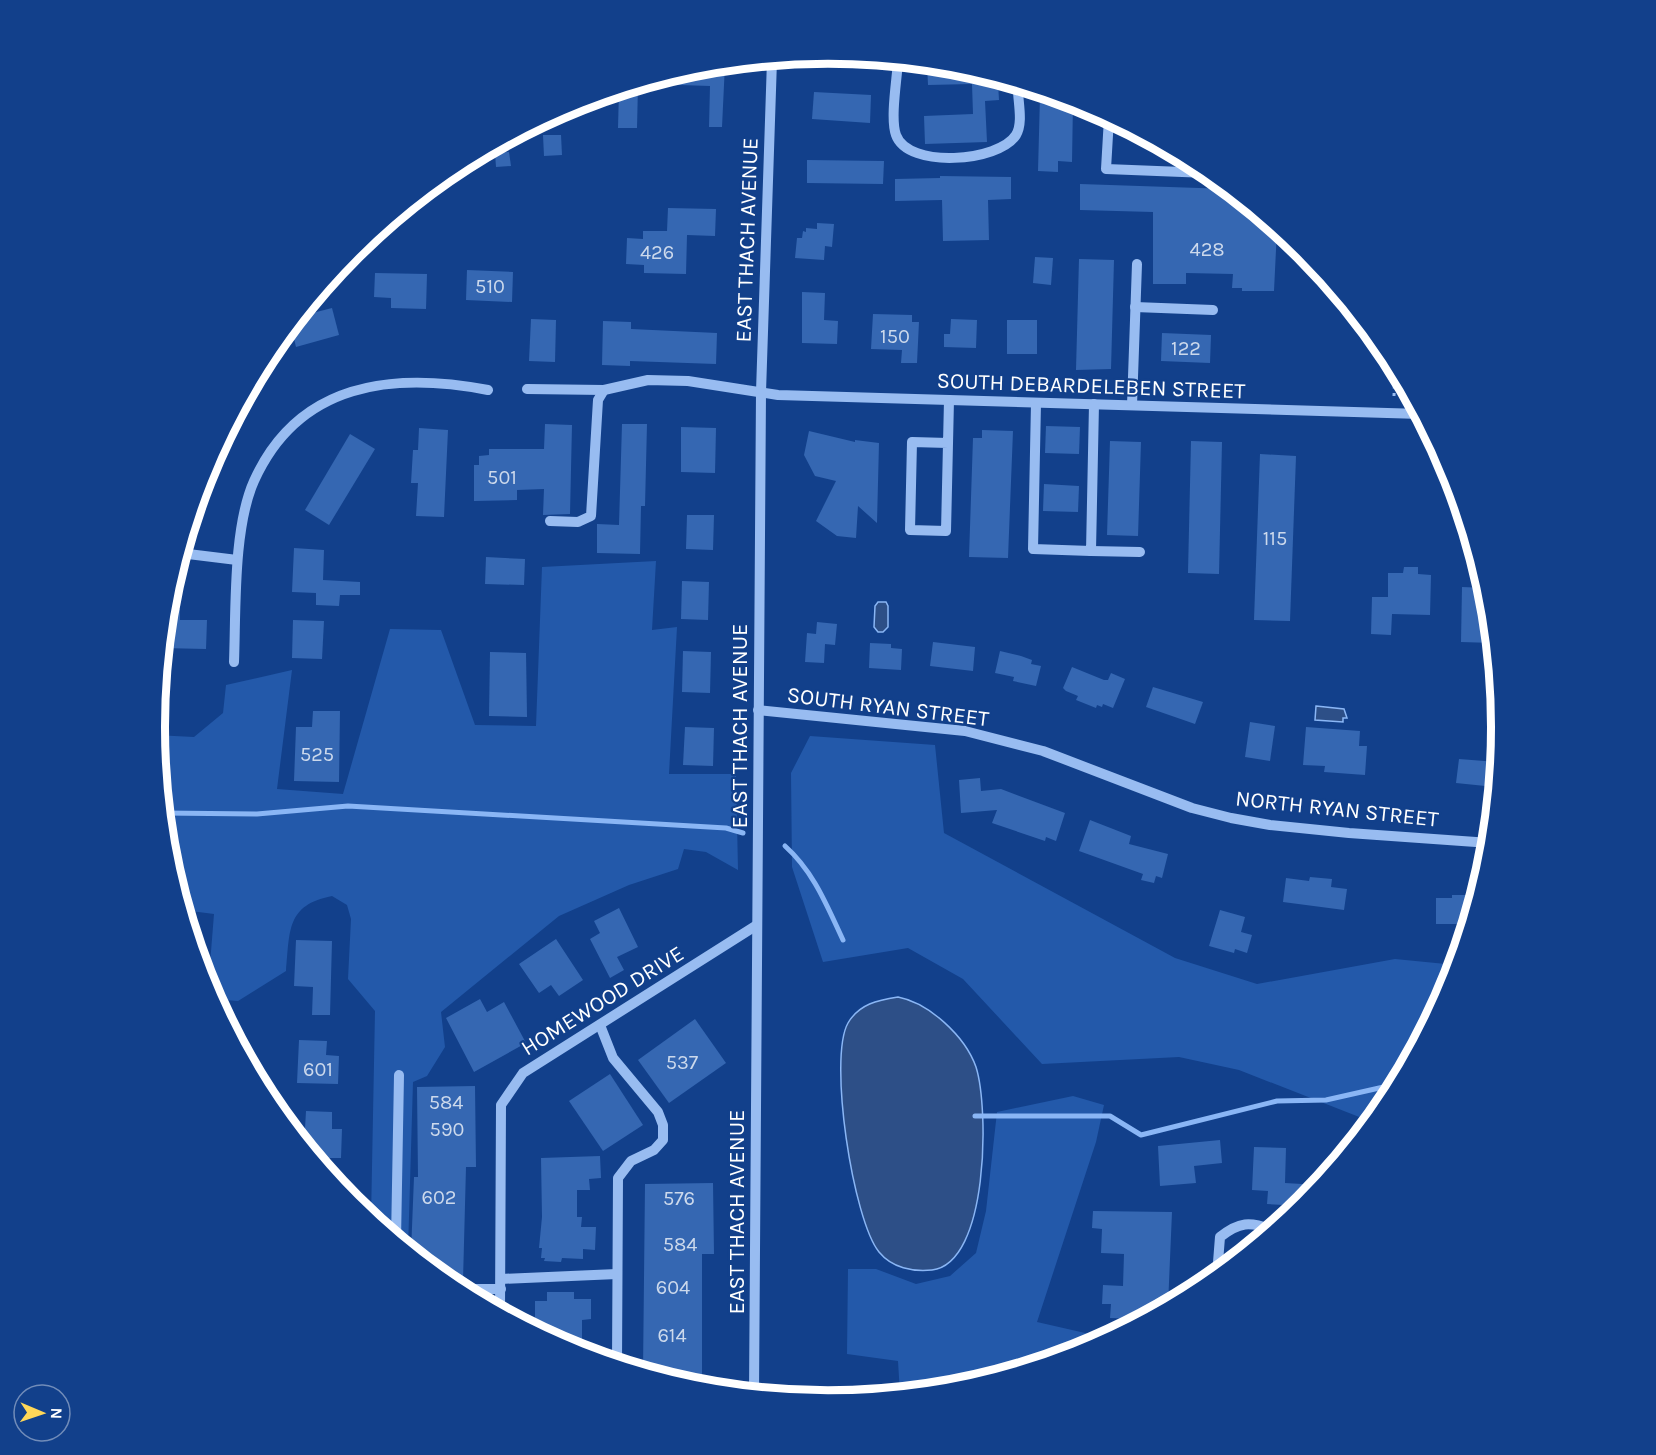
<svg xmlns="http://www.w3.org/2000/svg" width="1656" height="1455" font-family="Karla,sans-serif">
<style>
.green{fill:#2359aa}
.water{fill:#2d4f87;stroke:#8ab6f5;stroke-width:1.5}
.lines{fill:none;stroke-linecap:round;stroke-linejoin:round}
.stream{stroke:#8ab6f5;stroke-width:5}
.building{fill:#3567b2}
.path{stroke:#98bcf1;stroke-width:3;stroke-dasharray:3 4.5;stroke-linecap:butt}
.minor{stroke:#98bcf1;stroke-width:10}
.labels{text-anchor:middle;stroke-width:4.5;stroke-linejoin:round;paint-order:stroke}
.number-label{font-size:20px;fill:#ccd9ec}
.street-label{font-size:22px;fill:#fff;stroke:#12408b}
.rim{fill:none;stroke:#fff;stroke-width:8}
</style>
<rect width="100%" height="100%" fill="#12408b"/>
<g class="green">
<path d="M656,561L652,630L677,627L669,774H736L738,870L706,852L684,849L678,869L629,885L559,916L441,1012L445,1047L427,1076L413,1082L408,1250L371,1219L375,1011L348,979L351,919L347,905L332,896C286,905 290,931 286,971L238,1001L213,999L208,989L214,914L183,910L167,859L155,735L194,737L223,713L226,685L292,670L277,789L343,794L390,629L441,630L475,725L536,726L542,567Z"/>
<polygon points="810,736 935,745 944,833 1175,958 1257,984 1395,959 1456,965 1450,986 1388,1102 1372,1122 1239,1070 1179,1057 1042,1064 963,979 908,948 823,962 792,867 791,773"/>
<polygon points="1073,1096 1104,1105 1096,1142 1037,1322 1107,1338 1085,1350 959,1388 900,1394 898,1361 847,1354 848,1269 876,1269 916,1284 950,1276 976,1253 986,1211 997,1112"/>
</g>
<g class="water">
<polygon points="878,602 886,602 888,606 888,627 883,632 878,632 874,627 875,606"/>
<polygon points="1316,706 1344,709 1347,718 1343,718 1343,722 1315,720"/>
<path d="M898,997C929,1003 965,1036 976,1067C989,1108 989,1263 932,1270C913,1272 892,1268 879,1252C853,1220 828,1058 848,1023C859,1004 878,1000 898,997Z"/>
</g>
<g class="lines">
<g class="stream">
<polyline points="163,813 257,814 348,806 726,828 743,833"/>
<path d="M785,846C814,872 827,906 843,940"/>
<polyline points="975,1116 1110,1116 1141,1135 1277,1101 1326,1100 1397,1084"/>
</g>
</g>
<g class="building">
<polygon points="725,64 722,127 709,127 710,86 650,84 649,81 697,67"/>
<polygon points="927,64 960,67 1003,80 998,83 999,100 985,101 987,142 925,144 924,116 973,114 972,84 928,85"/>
<polygon points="638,85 637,128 618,128 619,91"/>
<polygon points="814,92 871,95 870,123 812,119"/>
<polygon points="1040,96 1058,97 1073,102 1072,162 1058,161 1058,172 1038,171"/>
<polygon points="543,135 561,135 562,155 544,156"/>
<polygon points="509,152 511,166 496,167 495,153"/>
<polygon points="807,160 884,161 883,184 807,183"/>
<polygon points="940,176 1011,177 1011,199 988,200 989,240 943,241 942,200 895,201 895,179 940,178"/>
<polygon points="1080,184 1229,189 1277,229 1274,291 1242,291 1242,288 1232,288 1233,274 1186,273 1186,284 1153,284 1153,212 1080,210"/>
<polygon points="668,208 716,209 715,236 687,235 686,274 644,273 644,265 626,264 627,238 643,239 643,231 667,231"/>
<polygon points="817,223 834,224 832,247 825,246 824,260 795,258 797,238 802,238 803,231 806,232 806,228 817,229"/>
<polygon points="1035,257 1053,258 1051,285 1033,283"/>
<polygon points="1079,259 1114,260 1111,369 1076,370"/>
<polygon points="467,270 513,272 512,302 466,300"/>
<polygon points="375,273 427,274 426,309 391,308 391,298 374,297"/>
<polygon points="802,292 825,293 824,320 838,321 837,344 802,343"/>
<polygon points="332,308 339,335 296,347 291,326 297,317"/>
<polygon points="873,314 912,315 912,322 919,322 917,363 901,363 902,350 871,349"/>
<polygon points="531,319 556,320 555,362 529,361"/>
<polygon points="951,319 977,320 976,348 944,347 944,334 950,334"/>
<rect x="1007" y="320" width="30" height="34"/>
<polygon points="603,321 631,322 631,329 717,333 716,364 630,361 630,366 602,365"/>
<polygon points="1162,333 1211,335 1210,363 1161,361"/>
<polygon points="545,424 572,425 570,514 543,515 544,489 517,490 517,500 474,501 474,465 479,465 479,456 489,455 489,449 544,449"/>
<polygon points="622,424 647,424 645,506 641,506 640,554 597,553 597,524 619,525"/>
<polygon points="1046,426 1080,427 1079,454 1045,453"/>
<polygon points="681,427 716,428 715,473 681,472"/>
<polygon points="419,428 448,430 444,517 416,516 418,483 411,483 413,450 418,450"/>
<polygon points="982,430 1013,431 1008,558 969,557 973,438 982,438"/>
<polygon points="809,431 855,442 855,440 879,443 877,523 858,506 856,538 837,536 816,521 836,481 815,476 804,455"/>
<polygon points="350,434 375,449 329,525 305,510"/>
<polygon points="1110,441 1141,442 1138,536 1107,535"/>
<polygon points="1191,441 1222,442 1219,574 1188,573"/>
<polygon points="1260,454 1296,456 1290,621 1254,620"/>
<polygon points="1044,484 1079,486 1078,512 1043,511"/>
<polygon points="687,515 714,515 713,550 686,549"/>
<polygon points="294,548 324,550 323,580 360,582 360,595 340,595 339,606 316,605 316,593 292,592"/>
<polygon points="486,557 525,559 524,585 485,584"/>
<polygon points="1404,567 1418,567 1418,574 1431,575 1430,615 1392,614 1391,635 1371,634 1372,597 1388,597 1388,573 1403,573"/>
<polygon points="682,581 709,582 708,620 681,619"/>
<polygon points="1462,587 1486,588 1493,643 1461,642"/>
<polygon points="166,608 180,609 180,620 207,620 206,649 162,648"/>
<polygon points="293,620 324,621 322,659 292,658"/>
<polygon points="817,622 837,624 835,645 825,644 824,663 805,662 807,633 816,634"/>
<polygon points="933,642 975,647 973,671 930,666"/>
<polygon points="870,643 891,644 891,648 902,649 901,670 869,668"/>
<polygon points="683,651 711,652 710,693 682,692"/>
<polygon points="1000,651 1021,656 1032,660 1031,664 1041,666 1036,686 1013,681 1014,677 995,673"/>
<polygon points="490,652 526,653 527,717 489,716"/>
<polygon points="1072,667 1104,680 1108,680 1111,673 1125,679 1113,708 1103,704 1102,707 1097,705 1096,708 1076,700 1078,696 1066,691 1063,688"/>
<polygon points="1153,687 1203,702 1195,724 1146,707"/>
<polygon points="313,711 340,711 339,782 294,781 296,727 312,727"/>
<polygon points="1250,722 1275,726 1270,761 1245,757"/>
<polygon points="685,727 714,728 713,766 683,765"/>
<polygon points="1306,727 1360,731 1359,746 1367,746 1365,775 1324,772 1325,766 1303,765"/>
<polygon points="1459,759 1497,762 1495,787 1456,783"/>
<polygon points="980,778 981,791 1001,789 1065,813 1056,841 1046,837 1045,841 992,823 997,810 961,813 959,780"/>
<polygon points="1090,820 1131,836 1129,844 1168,854 1162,878 1156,876 1154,883 1141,880 1143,874 1079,851"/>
<polygon points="1310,877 1332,879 1331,887 1347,889 1344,910 1283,902 1286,878 1309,881"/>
<polygon points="1452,895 1478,895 1469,924 1436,924 1436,898 1452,898"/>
<polygon points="619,908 638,947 617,957 624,970 610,978 590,939 600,933 594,921"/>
<polygon points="1220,910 1245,917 1241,932 1252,935 1247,953 1235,949 1234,953 1209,946"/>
<polygon points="556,939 583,980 559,996 551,985 539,993 519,964"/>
<polygon points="296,940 332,941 330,1015 312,1015 313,987 294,986"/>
<polygon points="480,999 487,1012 504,1002 526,1043 474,1072 446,1018"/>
<polygon points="695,1019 726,1063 669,1103 638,1060"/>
<polygon points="299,1040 327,1041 326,1055 339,1056 338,1084 297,1083"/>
<polygon points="610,1074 643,1125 603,1151 569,1101"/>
<polygon points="475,1086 476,1167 466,1167 463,1281 445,1280 411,1252 414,1177 418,1177 417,1087"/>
<polygon points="306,1111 332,1112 332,1129 342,1129 341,1158 314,1158 304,1146"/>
<polygon points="1220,1140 1222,1163 1194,1166 1196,1183 1160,1186 1158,1146"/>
<polygon points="1254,1147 1286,1148 1285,1183 1319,1185 1304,1204 1301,1206 1267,1204 1268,1191 1252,1190"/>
<polygon points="600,1156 601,1178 589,1179 590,1190 577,1190 577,1217 582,1217 581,1227 596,1227 595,1250 583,1249 583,1259 562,1258 561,1262 544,1261 545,1258 541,1258 542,1248 539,1248 542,1217 541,1158"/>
<polygon points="713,1183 714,1254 702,1254 702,1375 652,1374 643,1372 645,1184"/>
<polygon points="1093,1211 1172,1212 1168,1306 1143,1319 1110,1318 1111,1304 1102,1304 1103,1285 1123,1286 1124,1254 1101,1253 1102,1229 1092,1228"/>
<polygon points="547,1292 574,1292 574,1299 591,1299 591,1319 582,1320 582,1353 535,1331 535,1301 547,1301"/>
</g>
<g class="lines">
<polyline class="path" points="1394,396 1395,366"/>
<g class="minor">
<path d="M898,61C897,79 890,119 896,135C908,169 999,162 1016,135C1024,122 1017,99 1018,85"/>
<polyline points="1109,118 1106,169 1208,173"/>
<polyline points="1297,252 1305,253"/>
<polyline points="1135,307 1213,310"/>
<polyline points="527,389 604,390 648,380 688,381 778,395 1421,414"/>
<polyline points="1036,403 1033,549 1091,551 1094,404"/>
<polyline points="1132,405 1137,264"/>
<polyline points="948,443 912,442 910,530 946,531 949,400"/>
<polyline points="550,521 578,522 591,516 598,400 604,390"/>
<polyline points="1091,551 1140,552"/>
<polyline points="180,553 237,560"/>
<path d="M234,662C236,610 233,528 254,481C299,381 394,372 488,390"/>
<polyline points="758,710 965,731 1043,751 1192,808 1231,818 1270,825 1349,833 1490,843"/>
<polyline points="600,1025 613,1058 658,1112 663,1125 663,1140 654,1150 631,1161 618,1178 617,1364"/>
<polyline points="396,1240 399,1075"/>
<path d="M1217,1275L1220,1237C1239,1222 1250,1221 1272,1230"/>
<polyline points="501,1279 617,1274"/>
<polyline points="456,1289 501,1289"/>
<polyline points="500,1312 501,1105 523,1073 757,925"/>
<polyline points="754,1394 761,392 772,60"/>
</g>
</g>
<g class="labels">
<g class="number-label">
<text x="1207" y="256">428</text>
<text x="657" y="259">426</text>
<text x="490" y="293">510</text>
<text x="895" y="343">150</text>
<text x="1186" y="355">122</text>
<text x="502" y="484">501</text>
<text x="1275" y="545">115</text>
<text x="317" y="761">525</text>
<text x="682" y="1069">537</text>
<text x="318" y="1076">601</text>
<text x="446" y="1109">584</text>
<text x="447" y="1136">590</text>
<text x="439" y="1204">602</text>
<text x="679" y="1205">576</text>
<text x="680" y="1251">584</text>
<text x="673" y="1294">604</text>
<text x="672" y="1342">614</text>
</g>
<g class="street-label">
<text transform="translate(746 240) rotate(-88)" y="8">EAST THACH AVENUE</text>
<text transform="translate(1091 385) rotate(2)" y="8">SOUTH DEBARDELEBEN STREET</text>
<text transform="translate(888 706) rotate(7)" y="8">SOUTH RYAN STREET</text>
<text transform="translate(739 726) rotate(-90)" y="8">EAST THACH AVENUE</text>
<text transform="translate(1337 808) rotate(6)" y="8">NORTH RYAN STREET</text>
<text transform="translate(602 1000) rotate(-32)" y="8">HOMEWOOD DRIVE</text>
<text transform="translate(736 1212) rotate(-90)" y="8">EAST THACH AVENUE</text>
</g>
</g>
<path d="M0 0H1656V1455H0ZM165 727a663 663 0 1 1 1326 0a663 663 0 1 1-1326 0Z" fill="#12408b" fill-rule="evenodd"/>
<path class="rim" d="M165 727a663 663 0 1 1 1326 0a663 663 0 1 1-1326 0Z"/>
<g transform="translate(42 1413) rotate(92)"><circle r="28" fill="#12408b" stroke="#718cb9" stroke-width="1.5"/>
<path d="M0-4.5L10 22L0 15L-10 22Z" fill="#ffd758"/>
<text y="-9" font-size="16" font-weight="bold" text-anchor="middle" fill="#ffffff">N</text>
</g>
</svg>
